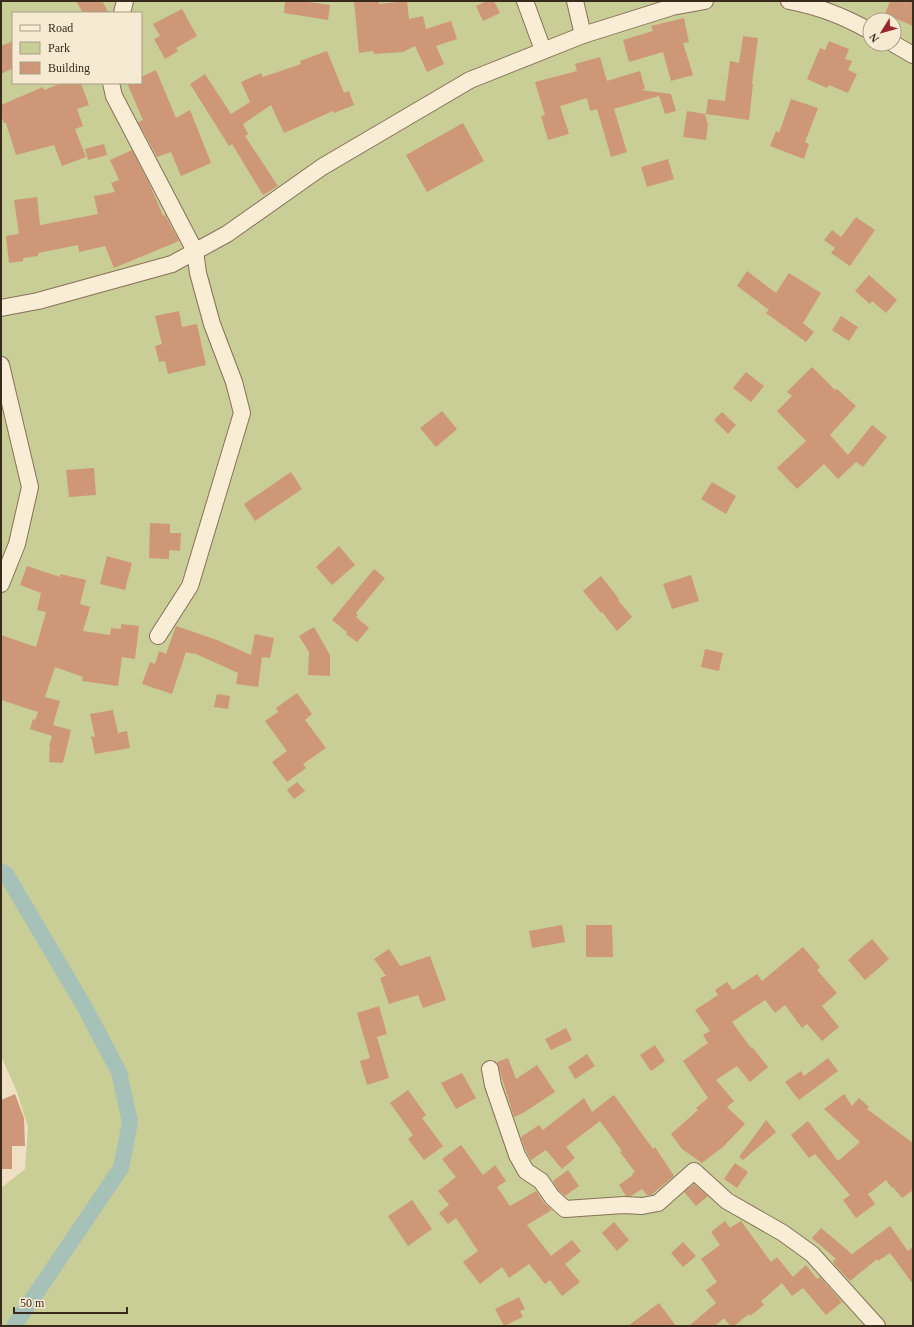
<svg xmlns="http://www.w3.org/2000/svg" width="914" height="1327" font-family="'Times New Roman',serif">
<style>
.green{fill:#c9cd96;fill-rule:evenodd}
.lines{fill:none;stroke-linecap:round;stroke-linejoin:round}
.canal{stroke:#a5c1b8;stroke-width:16}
.building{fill:#ce9878}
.minor-casing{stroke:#897159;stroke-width:18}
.minor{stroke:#f9edd6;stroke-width:16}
</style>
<rect width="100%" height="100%" fill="#efe0c3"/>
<path class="green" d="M1,1H913V1326H1V1188L25,1169L28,1127L17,1092L1,1056ZM13,13H141V83H13ZM870,20H894V44H870Z"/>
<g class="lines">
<polyline class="canal" points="1,871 6,874 84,1006 119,1072 130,1122 121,1168 14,1326"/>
</g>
<g class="building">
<polygon points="76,1 102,1 109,13 83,13"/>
<polygon points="285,1 308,1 308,2 330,5 328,20 284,13"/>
<polygon points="354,1 379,1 379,4 407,1 409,19 423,16 426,29 451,21 457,39 436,46 444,64 427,72 415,46 403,52 374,54 373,51 359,53"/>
<polygon points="487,1 494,1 500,13 483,21 476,6"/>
<polygon points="890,1 907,1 905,6 908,1 913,1 913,26 885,14"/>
<polygon points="182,9 197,36 176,48 178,51 165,59 154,39 160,36 153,24"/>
<polygon points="684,18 689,42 683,43 693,75 671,81 663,52 629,62 623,40 653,31 651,26"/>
<polygon points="743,36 758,38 752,84 753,84 749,120 706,114 708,99 725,101 730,61 739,63"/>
<polygon points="13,41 13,68 1,74 1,46"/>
<polygon points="829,41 849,49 845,59 852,61 848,70 857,74 848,93 829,85 827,88 807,79 820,48 825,50"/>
<polygon points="327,51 344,93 349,91 354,105 334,113 333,111 284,133 271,105 243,124 248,134 245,136 278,186 263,195 232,144 229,146 190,84 205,74 231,114 250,102 241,82 261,73 263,77 301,64 300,61"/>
<polygon points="600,57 607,81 640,71 645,89 641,90 671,94 676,111 665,114 659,96 614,109 627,152 611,157 597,109 590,111 587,98 560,106 569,134 548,140 541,116 545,115 535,82 577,71 575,64"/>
<polygon points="156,70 176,118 190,110 211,163 181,176 171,152 157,157 138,122 143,120 127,83 141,83 141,77"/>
<polygon points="62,83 81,83 89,105 77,109 83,126 75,129 86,157 62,166 54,145 16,155 6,123 4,123 1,115 1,105 43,87 44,90"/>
<polygon points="791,99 818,108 805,142 809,144 804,159 770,146 776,131 779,133"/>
<polygon points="687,111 705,114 708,125 706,140 683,137"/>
<polygon points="463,123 484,161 427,192 406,155"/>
<polygon points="104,144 107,155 88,160 85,149"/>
<polygon points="132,150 149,183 163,216 165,215 179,241 114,268 105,246 79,252 78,245 38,253 38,256 23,258 23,261 9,263 6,236 19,234 14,200 37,197 40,225 98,214 94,196 115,192 111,183 119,180 110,160"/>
<polygon points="668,159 674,179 647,187 641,167"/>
<polygon points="856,217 875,230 850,266 831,253 835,248 824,240 832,230 841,237"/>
<polygon points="747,271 776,293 789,273 821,293 803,323 814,332 806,342 766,313 769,310 737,286"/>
<polygon points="869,275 897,300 886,313 872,301 870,304 855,291"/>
<polygon points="179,311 182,327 197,324 206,365 168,374 165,361 159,362 155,346 162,344 155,316"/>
<polygon points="841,316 858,327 849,341 832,330"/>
<polygon points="812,367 835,390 837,389 856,406 830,435 848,455 872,425 887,437 863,467 856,462 838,479 824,464 797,489 777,468 806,441 777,411 792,396 787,392"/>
<polygon points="746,372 764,386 751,402 733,388"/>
<polygon points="442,411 457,429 436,447 420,428"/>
<polygon points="722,412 736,425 728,434 714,420"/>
<polygon points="94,468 96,495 69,497 66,470"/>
<polygon points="291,472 302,489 255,521 244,504"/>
<polygon points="712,482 736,496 726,514 701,499"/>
<polygon points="150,523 170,524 170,533 181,533 180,551 169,550 169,559 149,558"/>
<polygon points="339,546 355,565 332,585 316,567"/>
<polygon points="107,556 132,563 125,590 100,584"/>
<polygon points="27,566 60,577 60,574 86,580 80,604 90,607 83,631 110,635 111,628 121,629 121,624 139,626 135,659 122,657 118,686 82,681 83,677 55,667 45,697 60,701 53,725 71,730 63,763 49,762 50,746 49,746 52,736 30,729 33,719 35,720 38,712 1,700 1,635 36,647 46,612 37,610 41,593 20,585"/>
<polygon points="374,569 385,578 356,613 358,615 356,617 369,628 357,642 346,634 347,632 332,620"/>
<polygon points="691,575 699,601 672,609 663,584"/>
<polygon points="601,576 619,599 618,600 632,617 617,631 602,612 601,613 583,591"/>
<polygon points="176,626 217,640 251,655 255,634 274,638 270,658 262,657 258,687 236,684 238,673 194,653 193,654 186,652 172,694 142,684 150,662 155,664 159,651 166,654"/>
<polygon points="314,627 330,655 330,676 308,675 309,652 299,636"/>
<polygon points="705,649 723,653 719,671 701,667"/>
<polygon points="297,693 312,714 305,720 326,748 303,764 306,768 287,782 272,762 287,751 265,721 278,712 276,708"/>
<polygon points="217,694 230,696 228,709 214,707"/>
<polygon points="113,710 118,733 127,731 130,748 95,754 91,736 95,737 90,714"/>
<polygon points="297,782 305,791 294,799 287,790"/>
<polygon points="562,925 565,942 532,948 529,931"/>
<polygon points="586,925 612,925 613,957 586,957"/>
<polygon points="872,939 889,959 865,980 848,960"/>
<polygon points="803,947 820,967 817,970 837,993 822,1006 839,1027 822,1041 807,1024 802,1028 785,1005 775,1013 765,1000 732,1022 751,1048 752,1047 768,1067 750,1082 737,1066 716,1080 734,1101 727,1107 745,1124 723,1147 702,1163 682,1149 671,1134 698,1110 696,1108 708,1098 683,1061 708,1043 703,1035 710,1031 695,1010 718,995 715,990 727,982 733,990 757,974 762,981"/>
<polygon points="389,949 400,966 430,956 446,1000 423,1008 418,995 389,1004 380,978 386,976 374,959"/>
<polygon points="379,1006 387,1034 377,1037 389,1078 367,1085 360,1061 370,1058 357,1013"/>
<polygon points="566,1028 572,1040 551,1050 545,1039"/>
<polygon points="655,1045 665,1061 651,1071 640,1055"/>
<polygon points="587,1054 595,1066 575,1079 568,1067"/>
<polygon points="508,1058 516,1079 537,1065 555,1092 523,1113 514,1117 497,1062"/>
<polygon points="828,1058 838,1071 799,1100 785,1082 801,1071 804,1076"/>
<polygon points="462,1073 476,1098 456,1109 441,1083"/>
<polygon points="408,1090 426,1115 422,1118 443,1146 424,1160 408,1139 413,1135 390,1103"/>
<polygon points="15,1094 24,1118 25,1146 12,1146 12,1169 1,1169 1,1100"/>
<polygon points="844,1094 852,1106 859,1098 869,1107 867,1109 913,1143 913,1190 902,1198 893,1187 892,1188 886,1180 868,1194 875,1204 856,1218 843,1200 850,1195 815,1154 809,1158 791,1135 808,1121 838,1161 860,1142 824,1109"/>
<polygon points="614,1095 653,1149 655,1147 674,1176 651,1195 647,1195 642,1189 631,1196 626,1196 619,1185 633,1175 632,1174 635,1172 620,1152 622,1151 600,1121 566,1147 575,1158 562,1169 546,1150 531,1160 526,1151 521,1137 539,1125 543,1130 584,1098 592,1112"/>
<polygon points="766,1120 776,1132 743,1160 739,1157"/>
<polygon points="461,1145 483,1175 495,1165 506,1181 497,1187 510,1206 536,1191 544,1203 552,1210 527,1225 551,1256 572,1240 581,1251 565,1264 580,1282 562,1296 550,1280 545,1284 529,1264 509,1278 502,1267 480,1284 463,1262 478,1251 456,1218 448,1224 439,1213 449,1205 438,1191 456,1177 442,1159"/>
<polygon points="735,1163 748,1172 737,1188 724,1179"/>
<polygon points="568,1170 579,1186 565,1196 559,1191 553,1181"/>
<polygon points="694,1184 708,1196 696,1206 684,1192"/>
<polygon points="412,1200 432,1229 408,1246 388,1216"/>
<polygon points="725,1221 730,1228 741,1221 771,1262 777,1257 793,1277 806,1265 817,1279 820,1277 842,1302 826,1315 803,1288 792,1296 782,1283 761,1301 764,1305 750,1316 749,1314 734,1326 730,1326 724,1318 715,1326 689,1326 716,1303 706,1290 717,1282 701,1259 720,1245 711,1232"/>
<polygon points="614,1222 629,1240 617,1251 602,1233"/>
<polygon points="890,1226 908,1251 913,1247 913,1284 890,1253 878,1261 877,1259 850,1281 834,1264 833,1261 836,1259 812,1238 821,1228 852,1254"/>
<polygon points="683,1242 696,1256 683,1267 671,1253"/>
<polygon points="519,1297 525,1309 520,1311 523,1317 504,1326 495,1309"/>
<polygon points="659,1303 676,1326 628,1326"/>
</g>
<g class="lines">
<g class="minor-casing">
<g id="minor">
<polyline points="525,1 543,50"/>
<polyline points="575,1 583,35"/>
<path d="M789,1C820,7 843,16 870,31"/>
<polyline points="122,13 125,1"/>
<polyline points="894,44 913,55"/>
<polyline points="111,83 114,96 195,251 198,273 212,324 234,382 242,413 190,586 158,636"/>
<polyline points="1,308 38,301 172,264 227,234 322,167 470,80 583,35 672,7 705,1"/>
<polyline points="1,365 30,487 17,544 1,584"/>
<polyline points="490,1069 493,1085 517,1155 526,1171 541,1181 552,1197 565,1209 624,1205 642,1206 658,1203 694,1171 727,1201 783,1233 812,1254 877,1326"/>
</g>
</g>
<use href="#minor" class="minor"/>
</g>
<rect width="914" height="1327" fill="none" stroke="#392a1e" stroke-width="4"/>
<rect x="12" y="12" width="130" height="72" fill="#f6ead2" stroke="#aa9d8a"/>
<rect x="20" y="25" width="20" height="6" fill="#f9edd6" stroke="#aa9d8a"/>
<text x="48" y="32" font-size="12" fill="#392a1e">Road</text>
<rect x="20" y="42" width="20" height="12" fill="#c9cd96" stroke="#aa9d8a"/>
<text x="48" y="52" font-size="12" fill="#392a1e">Park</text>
<rect x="20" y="62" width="20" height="12" fill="#ce9878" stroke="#aa9d8a"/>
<text x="48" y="72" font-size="12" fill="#392a1e">Building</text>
<g transform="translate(882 32) rotate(233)"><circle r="19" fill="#f6ead2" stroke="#aa9d8a"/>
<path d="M0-3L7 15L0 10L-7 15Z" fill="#99282e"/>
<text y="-6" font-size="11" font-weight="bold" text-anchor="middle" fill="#392a1e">N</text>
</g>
<path d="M14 1307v6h113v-6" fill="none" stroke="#392a1e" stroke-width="2"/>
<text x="20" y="1307" font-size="12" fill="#392a1e" stroke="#f6ead2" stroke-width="3" paint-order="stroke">50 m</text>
</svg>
